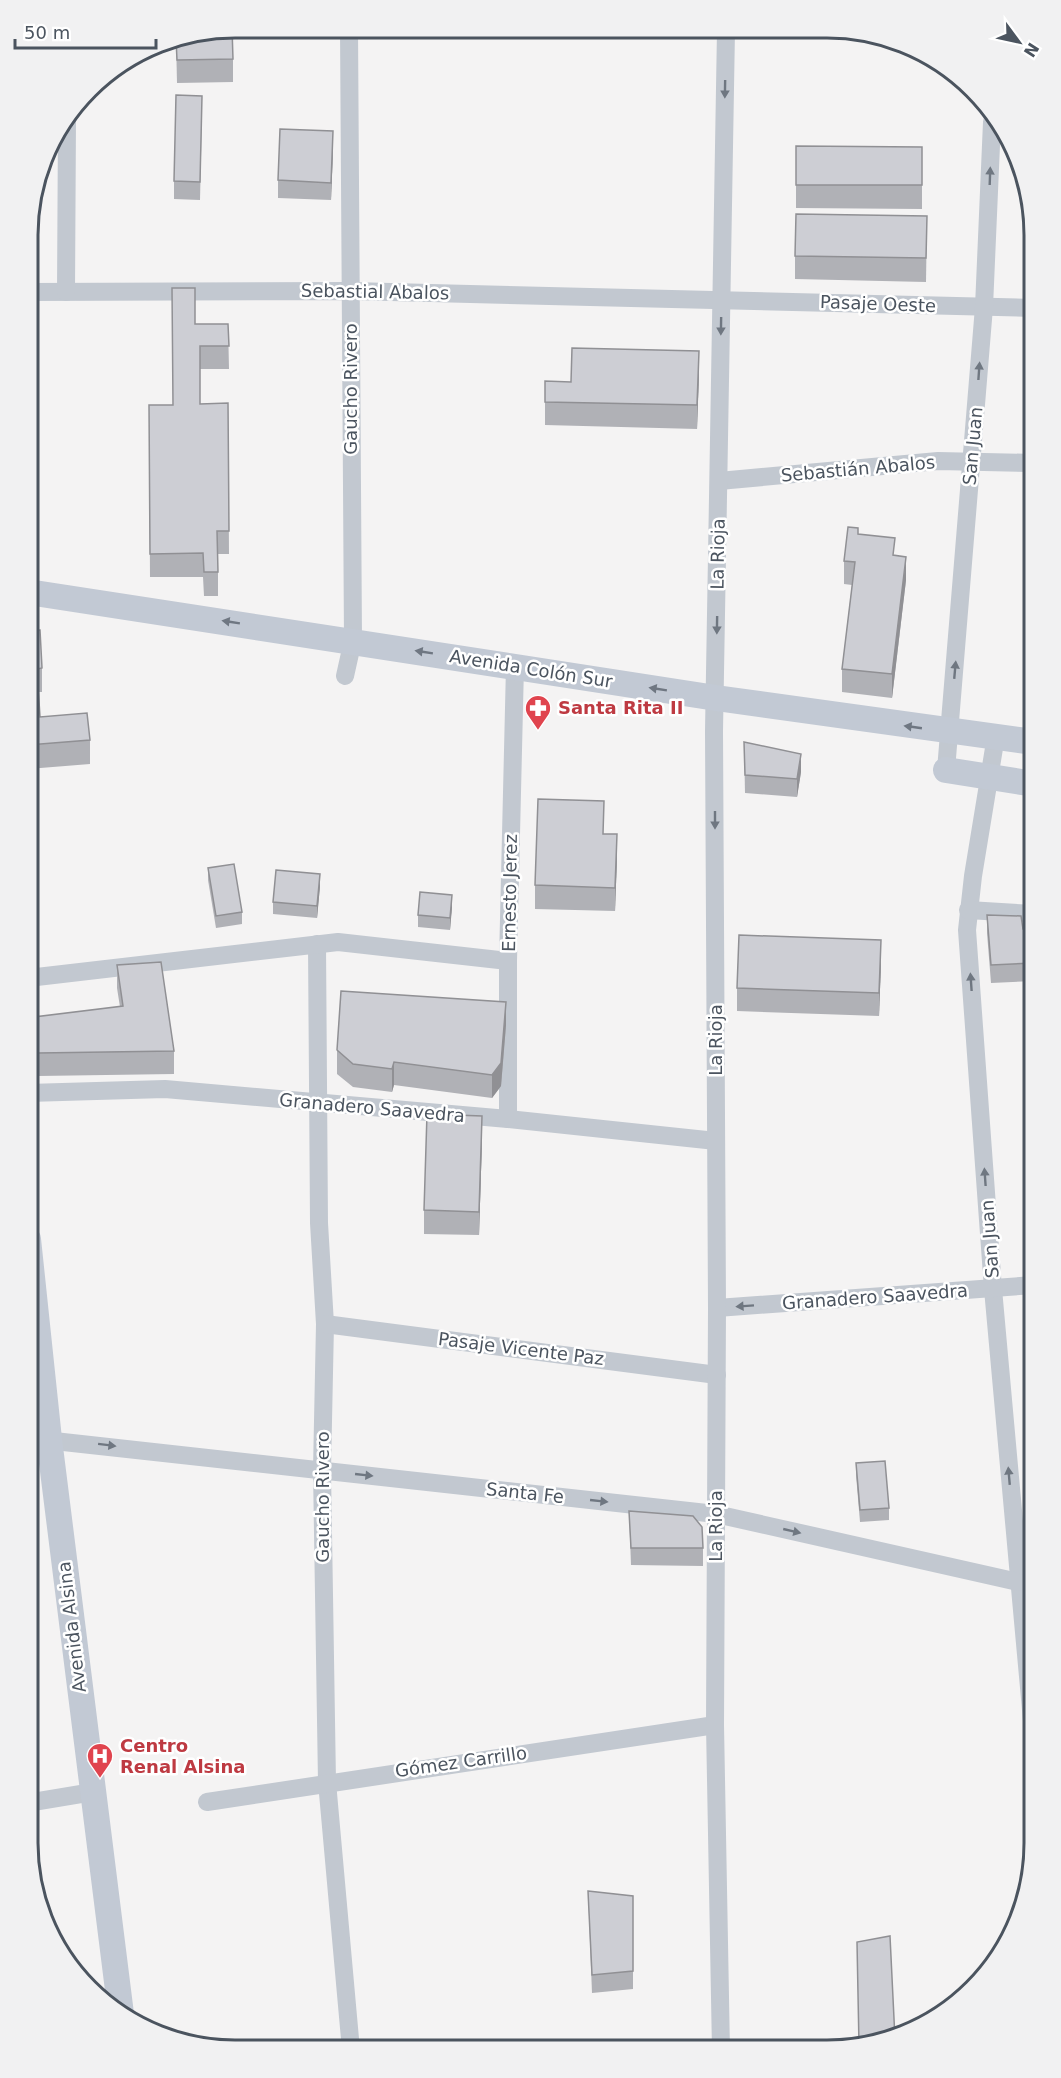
<svg xmlns="http://www.w3.org/2000/svg" width="1061" height="2078" font-family="'DejaVu Sans',sans-serif">
<style>
.lines{fill:none;stroke-linecap:round;stroke-linejoin:round}
.street{stroke:#c2c8d0;stroke-width:18}
.secondary{stroke:#c2c9d4;stroke-width:26}
.wall{fill:#b0b1b6}
.shaded-wall{fill:#909094}
.building{fill:#cdced4;stroke:#909094;stroke-width:1.5}
.oneway{fill:#6f7781}
.oneway2{fill:#6f7782}
.labels{text-anchor:middle;stroke-width:5;stroke-linejoin:round;paint-order:stroke}
.street-label{font-size:18px;fill:#4b545f;stroke:#fff}
.health-label{font-size:18px;font-weight:bold;fill:#be3a42;stroke:#fff;text-anchor:start}
.rim{fill:none;stroke:#4b545f;stroke-width:3}
</style>
<rect width="100%" height="100%" fill="#f4f3f3"/>
<g class="lines">
<g class="street">
<polyline points="29,292 351,291 1034,308"/>
<polyline points="66,292 67,119"/>
<polyline points="719,481 938,461 1034,463"/>
<polyline points="345,676 353,640 349,28"/>
<polyline points="996,736 973,876 967,930 993,1289 1034,1743"/>
<polyline points="946,770 984,307 992,122"/>
<polyline points="968,910 1034,914"/>
<polyline points="317,944 319,1223 325,1324 322,1470 327,1782 351,2050"/>
<polyline points="28,978 338,942 508,961"/>
<polyline points="28,1093 165,1089 508,1119 716,1141"/>
<polyline points="508,1119 508,961 515,666"/>
<polyline points="717,1308 1034,1285"/>
<polyline points="325,1324 717,1375"/>
<polyline points="27,1438 716,1514 1018,1582"/>
<polyline points="207,1802 715,1725"/>
<polyline points="27,1803 93,1792"/>
<polyline points="721,2051 715,1725 717,1308 714,731 726,30"/>
</g>
<g class="secondary">
<polyline points="28,592 716,698 1034,742"/>
<polyline points="946,770 1034,784"/>
<polyline points="28,1239 49,1439 121,2014"/>
</g>
</g>
<g class="wall">
<polygon points="176,39 233,59 233,82 177,83"/>
<polygon points="202,114 200,200 174,199 174,181"/>
<polygon points="796,146 922,147 922,209 796,208"/>
<polygon points="333,149 331,200 278,198 278,180"/>
<polygon points="927,216 926,282 795,279 795,256"/>
<polygon points="195,324 228,324 229,369 200,369 200,404 228,403 229,554 218,554 218,596 204,596 203,577 150,577 149,405 173,405"/>
<polygon points="699,374 697,429 545,425 545,402 571,382"/>
<polygon points="858,534 895,556 906,580 892,698 842,692 842,669 852,585 844,584 844,561"/>
<polygon points="28,631 42,668 42,692 38,692 40,717 90,740 90,764 28,769"/>
<polygon points="744,742 801,772 797,797 745,793"/>
<polygon points="603,834 617,858 615,911 535,909 535,885"/>
<polygon points="208,868 242,912 242,924 216,928 208,880"/>
<polygon points="320,886 317,918 273,914 273,902"/>
<polygon points="452,907 450,930 418,927 418,915"/>
<polygon points="987,915 1023,929 1034,928 1034,981 991,983 987,933"/>
<polygon points="881,963 879,1016 737,1011 737,988"/>
<polygon points="117,965 174,1051 174,1074 38,1076 34,1040 34,1017 120,1007 117,988"/>
<polygon points="506,1025 501,1086 492,1098 394,1085 392,1092 353,1087 337,1074 337,1050"/>
<polygon points="482,1139 479,1235 424,1234 424,1210"/>
<polygon points="856,1463 889,1508 889,1520 860,1522 856,1475"/>
<polygon points="629,1511 703,1548 703,1566 631,1565"/>
<polygon points="588,1891 633,1896 633,1989 592,1993"/>
</g>
<g class="shaded-wall">
<polygon points="333,131 333,149 331,200 331,183"/>
<polygon points="699,351 699,374 697,429 697,405"/>
<polygon points="906,557 906,580 892,698 892,674"/>
<polygon points="801,754 801,772 797,797 797,779"/>
<polygon points="617,834 617,858 615,911 615,888"/>
<polygon points="320,874 320,886 317,918 317,906"/>
<polygon points="452,895 452,907 450,930 450,918"/>
<polygon points="881,940 881,963 879,1016 879,993"/>
<polygon points="506,1002 506,1025 501,1086 492,1098 492,1075"/>
<polygon points="394,1062 394,1085 392,1092 392,1069"/>
<polygon points="482,1116 482,1139 479,1235 479,1212"/>
</g>
<g class="building">
<polygon points="232,28 233,59 177,60 176,39"/>
<polygon points="176,95 202,96 200,182 174,181"/>
<polygon points="280,129 333,131 331,183 278,180"/>
<polygon points="796,146 922,147 922,185 796,185"/>
<polygon points="796,214 927,216 926,258 795,256"/>
<polygon points="172,288 195,288 195,324 228,324 229,346 200,346 200,404 228,403 229,531 217,531 218,572 204,572 203,553 150,554 149,405 173,405"/>
<polygon points="572,348 699,351 697,405 545,402 545,381 571,382"/>
<polygon points="848,527 858,528 858,534 895,538 893,555 906,557 892,674 842,669 855,562 844,561"/>
<polygon points="40,630 42,668 37,669 40,717 87,713 90,740 28,745 28,631"/>
<polygon points="744,742 801,754 797,779 745,775"/>
<polygon points="538,799 604,801 603,834 617,834 615,888 535,885"/>
<polygon points="234,864 242,912 216,916 208,868"/>
<polygon points="276,870 320,874 317,906 273,902"/>
<polygon points="420,892 452,895 450,918 418,915"/>
<polygon points="987,915 1021,916 1023,929 1034,928 1034,963 991,965"/>
<polygon points="739,935 881,940 879,993 737,988"/>
<polygon points="161,962 174,1051 38,1053 34,1017 123,1006 117,965"/>
<polygon points="341,991 506,1002 501,1063 492,1075 394,1062 392,1069 353,1064 337,1050"/>
<polygon points="427,1114 482,1116 479,1212 424,1210"/>
<polygon points="885,1461 889,1508 860,1510 856,1463"/>
<polygon points="629,1511 693,1516 702,1527 703,1548 631,1548"/>
<polygon points="588,1891 633,1896 633,1971 592,1975"/>
<polygon points="890,1936 895,2039 859,2046 857,1942"/>
</g>
<defs><path id="oneway-solid" d="M-6-.8H1V-3.2L6.5 0L1 3.2V.8H-6Z" transform="scale(1.5)"/></defs>
<g class="oneway">
<use href="#oneway-solid" transform="translate(725 89) rotate(91)"/>
<use href="#oneway-solid" transform="translate(990 176) rotate(-88)"/>
<use href="#oneway-solid" transform="translate(721 326) rotate(91)"/>
<use href="#oneway-solid" transform="translate(979 371) rotate(-86)"/>
<use href="#oneway-solid" transform="translate(717 625) rotate(91)"/>
<use href="#oneway-solid" transform="translate(955 670) rotate(-85)"/>
<use href="#oneway-solid" transform="translate(715 820) rotate(90)"/>
<use href="#oneway-solid" transform="translate(971 982) rotate(-94)"/>
<use href="#oneway-solid" transform="translate(985 1177) rotate(-94)"/>
<use href="#oneway-solid" transform="translate(745 1306) rotate(176)"/>
<use href="#oneway-solid" transform="translate(107 1445) rotate(7)"/>
<use href="#oneway-solid" transform="translate(364 1475) rotate(6)"/>
<use href="#oneway-solid" transform="translate(1009 1476) rotate(-95)"/>
<use href="#oneway-solid" transform="translate(599 1501) rotate(6)"/>
<use href="#oneway-solid" transform="translate(792 1531) rotate(13)"/>
</g>
<g class="oneway2">
<use href="#oneway-solid" transform="translate(231 622) rotate(-171)"/>
<use href="#oneway-solid" transform="translate(424 652) rotate(-171)"/>
<use href="#oneway-solid" transform="translate(658 689) rotate(-171)"/>
<use href="#oneway-solid" transform="translate(913 727) rotate(-172)"/>
</g>
<defs>
<g id="pharmacy-pin" transform="scale(1.35)"><path d="M0 17L-7.5 6A9.5 9.5 0 1 1 7.5 6Z" fill="#e0444e" stroke="#fff"/><path d="M-2-6h4v4h4v4h-4v4h-4v-4h-4v-4h4Z" fill="#fff"/></g>
<g id="hospital-pin" transform="scale(1.35)"><path d="M0 17L-7.5 6A9.5 9.5 0 1 1 7.5 6Z" fill="#e0444e" stroke="#fff"/><path d="M-5-5h3v3.5h4V-5h3V5h-3V1.5h-4V5h-3Z" fill="#fff"/></g>
</defs>
<g fill-rule="evenodd">
<use href="#pharmacy-pin" x="538" y="708"/>
<use href="#hospital-pin" x="100" y="1756"/>
</g>
<g class="labels">
<g class="street-label">
<text transform="translate(375 292) rotate(1)" y="6">Sebastial Abalos</text>
<text transform="translate(878 304) rotate(2)" y="6">Pasaje Oeste</text>
<text transform="translate(351 389) rotate(-90)" y="6">Gaucho Rivero</text>
<text transform="translate(973 446) rotate(-85)" y="6">San Juan</text>
<text transform="translate(858 469) rotate(-5)" y="6">Sebastián Abalos</text>
<text transform="translate(718 554) rotate(-89)" y="6">La Rioja</text>
<text transform="translate(531 669) rotate(9)" y="6">Avenida Colón Sur</text>
<text transform="translate(510 893) rotate(-89)" y="6">Ernesto Jerez</text>
<text transform="translate(716 1040) rotate(-90)" y="6">La Rioja</text>
<text transform="translate(372 1108) rotate(5)" y="6">Granadero Saavedra</text>
<text transform="translate(990 1239) rotate(-94)" y="6">San Juan</text>
<text transform="translate(875 1297) rotate(-4)" y="6">Granadero Saavedra</text>
<text transform="translate(521 1349) rotate(7)" y="6">Pasaje Vicente Paz</text>
<text transform="translate(525 1493) rotate(6)" y="6">Santa Fe</text>
<text transform="translate(323 1497) rotate(-90)" y="6">Gaucho Rivero</text>
<text transform="translate(716 1526) rotate(-90)" y="6">La Rioja</text>
<text transform="translate(72 1627) rotate(-97)" y="6">Avenida Alsina</text>
<text transform="translate(461 1762) rotate(-8)" y="6">Gómez Carrillo</text>
</g>
<g class="health-label">
<text x="558" y="714">Santa Rita II</text>
<text x="120" y="1752">Centro<tspan x="120" dy="21">Renal Alsina</tspan></text>
</g>
</g>
<path d="M0 0H1061V2078H0ZM235 38H827A197 197 0 0 1 1024 235V1843A197 197 0 0 1 827 2040H235A197 197 0 0 1 38 1843V235A197 197 0 0 1 235 38Z" fill="#f1f1f2" fill-rule="evenodd"/>
<path class="rim" d="M235 38H827A197 197 0 0 1 1024 235V1843A197 197 0 0 1 827 2040H235A197 197 0 0 1 38 1843V235A197 197 0 0 1 235 38Z"/>
<g transform="translate(1019 42) rotate(123)" stroke="#ffffff" stroke-width="4.5" paint-order="stroke">
<path d="M0-4.5L10 22L0 15L-10 22Z" fill="#4b545f"/>
<text y="-9" font-size="16" font-weight="bold" text-anchor="middle" fill="#4b545f">N</text>
</g>
<path d="M15 39v9h141v-9" fill="none" stroke="#4b545f" stroke-width="3"/>
<text x="24" y="39" font-size="18" fill="#4b545f" stroke="#ffffff" stroke-width="4.5" paint-order="stroke">50 m</text>
</svg>
